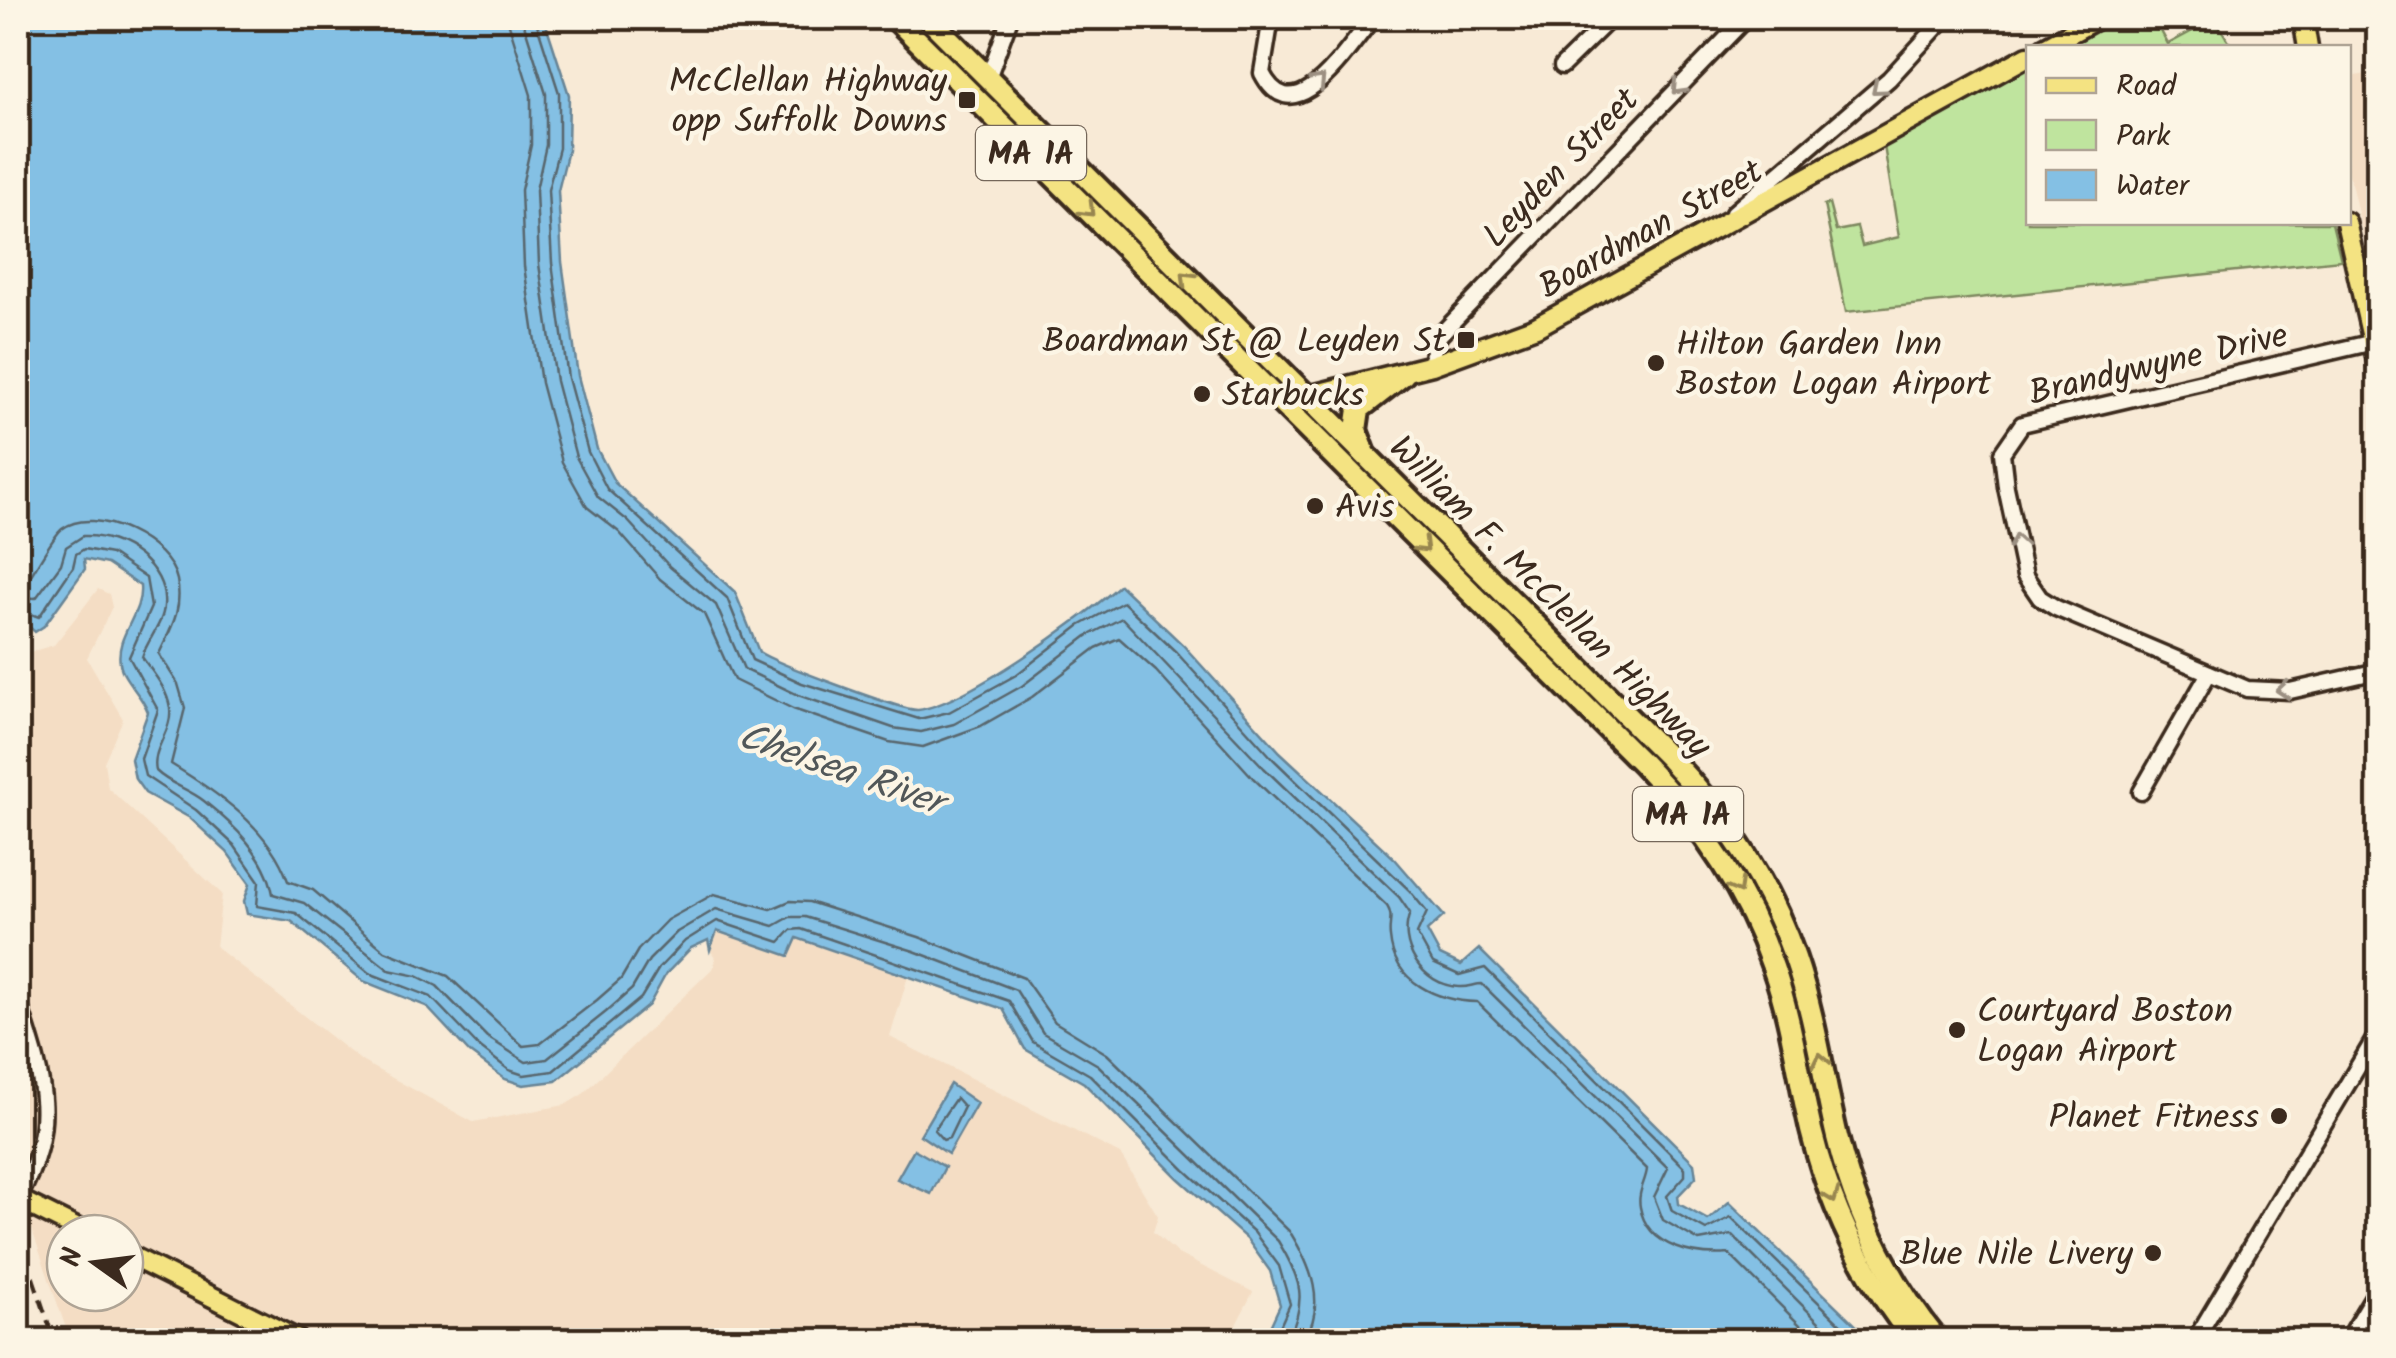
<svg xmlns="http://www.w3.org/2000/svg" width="2396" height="1358" font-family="Kalam,sans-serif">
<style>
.built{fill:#f4ddc4;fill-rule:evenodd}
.green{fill:#bfe49e;stroke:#7d875e;stroke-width:2.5}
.water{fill:#84c0e4;stroke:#678495;stroke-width:2.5}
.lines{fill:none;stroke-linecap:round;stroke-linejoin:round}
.shore{stroke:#58666d;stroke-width:2.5}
.minor-casing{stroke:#3b2a1e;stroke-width:21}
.major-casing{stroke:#3b2a1e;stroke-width:25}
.highway-casing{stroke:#3b2a1e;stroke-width:28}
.minor{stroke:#fcf5e5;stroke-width:14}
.major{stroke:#f4e382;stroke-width:18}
.highway{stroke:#f4e382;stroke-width:20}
.rail{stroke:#3b2a1e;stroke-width:4;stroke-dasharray:15 8;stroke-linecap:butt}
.oneway{stroke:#9c9082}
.oneway2{stroke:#988650}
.poi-dot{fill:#3b2a1e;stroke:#fcf5e5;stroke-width:4}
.labels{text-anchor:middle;stroke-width:9;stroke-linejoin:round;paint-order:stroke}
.shield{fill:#fcf5e5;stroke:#75675a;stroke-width:2.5}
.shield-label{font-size:32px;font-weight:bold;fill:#3b2a1e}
.poi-label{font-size:35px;fill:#3b2a1e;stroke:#fcf5e5;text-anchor:end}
.street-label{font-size:35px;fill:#3b2a1e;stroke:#fcf5e5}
.water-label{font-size:38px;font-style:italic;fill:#515759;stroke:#fcf5e5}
</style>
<rect width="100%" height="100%" fill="#f8ead6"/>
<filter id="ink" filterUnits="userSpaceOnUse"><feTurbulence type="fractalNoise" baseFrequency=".01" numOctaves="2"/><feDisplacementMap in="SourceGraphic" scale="20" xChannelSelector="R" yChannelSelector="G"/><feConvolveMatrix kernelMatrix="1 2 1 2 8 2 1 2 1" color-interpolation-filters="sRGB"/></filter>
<g filter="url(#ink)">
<g class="built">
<polygon points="2378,72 2378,300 2348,170 2349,77"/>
<path d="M98,589L109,594L112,607L87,658L123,719L104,762L108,788L222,894L216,947L363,1062L473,1122L565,1105L583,1094L714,967L715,957L710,950L717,930L789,955L796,937L879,963L909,973L890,1037L1120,1154L1158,1216L1153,1232L1178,1254L1253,1292L1228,1340H70L18,1189V645L30,652L54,645ZM65,1233H125V1293H65Z"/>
</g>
<g class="green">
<polygon points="2121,18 2154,18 2168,44 2215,19 2232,47 2065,47"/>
<polygon points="2028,67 2028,222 2332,223 2341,260 1846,312 1824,205 1829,204 1836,231 1857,227 1862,246 1899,237 1884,146"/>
</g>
<g class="water">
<path d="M18,18H544L569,95L568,150L558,191L562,262L578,376L597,449L615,483L735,592L759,652C775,663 903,711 918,710C965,704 1082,619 1120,585L1183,645L1280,752L1395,859L1444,916L1427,931L1440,955L1461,965L1479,949L1694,1163L1696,1177L1678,1196L1679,1204L1708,1220L1729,1202L1871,1340H1264L1280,1305L1270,1271L1247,1239L1178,1178L1084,1083L1025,1049L1003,1009L797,938L789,956L717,931L710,950L708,940L691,948L666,974L649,1005L556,1081L523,1085L505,1079L470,1053L426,1006L363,981L291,921L247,914L244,901L250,884L227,852L190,818L145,793L135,779L131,759L148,712C142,695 122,679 120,663C115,635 143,614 140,586L107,564L84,559L85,569L44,626L35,632L18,617Z"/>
<polygon points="950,1084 977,1103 948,1154 920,1135"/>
<polygon points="914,1149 945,1167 931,1194 897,1179"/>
</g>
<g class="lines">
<g class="shore">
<path d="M507,18L531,95V145L521,190L524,266L541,383L562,462L587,507L619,532L660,579L704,614L734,680L793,709L889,742L923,747L981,726L1032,697L1096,648L1119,638L1156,671L1253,778L1387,906C1394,917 1388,924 1390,937C1394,983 1438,1001 1477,1002L1647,1169C1646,1181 1637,1192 1640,1207C1647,1248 1697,1257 1729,1254L1815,1340"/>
<path d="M522,18L546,94V145L536,190L539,264L556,381L576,457L598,497L628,521L670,567L716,605L744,669L798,695L893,728L921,732L954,724L1022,686L1087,636L1122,618L1264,768L1399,897L1410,913C1397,945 1422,985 1459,987C1468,988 1475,984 1482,984L1668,1168L1654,1197L1663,1220L1699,1241L1732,1235L1837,1340"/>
<polyline points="535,18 559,93 559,148 548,190 552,263 568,378 588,452 607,489 727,598 752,660 802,683 919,719 949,712 1016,675 1079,626 1123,602 1176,652 1273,759 1409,890 1427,912 1417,934 1433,963 1459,975 1485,968 1685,1168 1685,1176 1667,1196 1672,1211 1706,1230 1731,1217 1857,1340"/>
<path d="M18,582L28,580C36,568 53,536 62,529C95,504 169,542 177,580C183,610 171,628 159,654L178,684L185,708L171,764C218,793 269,827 288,881L313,890L385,951L448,976L523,1046L540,1044L597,1000L621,979L638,950L667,920L714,894L771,909L790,901L809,902L919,937L1024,978L1055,1022L1107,1054L1290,1232C1311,1266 1327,1304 1304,1340"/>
<path d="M18,597L36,598L61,564L66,547L83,536C121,534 168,566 164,606C163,624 147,640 142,657C153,673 167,688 170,708C173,731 151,748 156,771C169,784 189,789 204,801C234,825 266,855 273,894L304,903L389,970L417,976L437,986L487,1037L526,1062L547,1059L606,1012L632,989L649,960L677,932L716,909L774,926L790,917H805L914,951L1016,990L1043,1033L1098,1065L1278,1241C1302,1280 1307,1300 1288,1340"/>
<polyline points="18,609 39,617 73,567 76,554 84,549 111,554 146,578 151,607 129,657 158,710 141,759 145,776 196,810 234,845 259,881 257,906 296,913 369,973 431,997 478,1046 509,1070 524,1075 553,1071 641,998 659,968 685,941 717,921 780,942 791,930 801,929 1009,1001 1033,1042 1090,1075 1185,1170 1254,1232 1279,1266 1290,1304 1274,1340"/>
<polygon points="956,1098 964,1107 949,1138 943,1140 934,1130"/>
</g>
<g class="minor-casing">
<g id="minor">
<polyline points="1135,18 1148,18"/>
<path d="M1271,18L1262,73C1295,138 1349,45 1373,18"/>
<polyline points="1562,66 1611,18"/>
<polyline points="988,78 1010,18"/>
<polyline points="1733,213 1889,79 1945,18"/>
<polyline points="2378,341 2022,424 2002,453 2006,487 2025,576 2040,598 2056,608 2247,689 2290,691 2378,671"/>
<polyline points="1432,365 1433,348 1440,335 1746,18"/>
<polyline points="2141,792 2209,673"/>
<path d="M18,1000C43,1079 60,1122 18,1199"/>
<polyline points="2195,1340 2378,1033"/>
<polyline points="2347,1340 2378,1288"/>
</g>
</g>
<g class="major-casing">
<g id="major">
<polyline points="2303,18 2308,48"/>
<polyline points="2044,48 2098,18"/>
<polyline points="2346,222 2378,365"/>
<polyline points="1280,403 1432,365 1536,327 2028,56"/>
<polyline points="18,1199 86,1233"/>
<polyline points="125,1253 298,1340"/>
</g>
</g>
<g class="highway-casing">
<g id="highway">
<path d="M895,18L1642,763C1699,822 1746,888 1773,967C1792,1020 1798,1075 1811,1130C1830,1207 1865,1279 1915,1340"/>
<path d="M928,18L1670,759C1725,817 1769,883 1795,958C1815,1016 1823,1077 1837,1137C1855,1211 1889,1281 1937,1340"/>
<polyline points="1364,451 1356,430 1359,409 1404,374"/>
</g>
</g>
<use href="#minor" class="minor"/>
<use href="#major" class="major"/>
<use href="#highway" class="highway"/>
<polyline class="rail" points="18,1233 54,1340"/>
</g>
<defs><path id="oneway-chevron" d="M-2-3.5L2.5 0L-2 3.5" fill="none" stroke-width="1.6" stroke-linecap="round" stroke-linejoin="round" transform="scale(2.5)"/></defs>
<g class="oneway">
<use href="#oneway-chevron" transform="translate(1319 81) rotate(-46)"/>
<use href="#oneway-chevron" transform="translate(1678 88) rotate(134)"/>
<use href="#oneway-chevron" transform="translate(1878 88) rotate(140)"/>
<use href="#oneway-chevron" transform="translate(2017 541) rotate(-101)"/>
<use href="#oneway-chevron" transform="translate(2283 690) rotate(175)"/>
</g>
<g class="oneway2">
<use href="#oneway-chevron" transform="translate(1088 210) rotate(45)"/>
<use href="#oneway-chevron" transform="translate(1187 278) rotate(-135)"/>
<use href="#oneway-chevron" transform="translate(1423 546) rotate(45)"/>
<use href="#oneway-chevron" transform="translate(1737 887) rotate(61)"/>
<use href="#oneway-chevron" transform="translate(1821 1060) rotate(-102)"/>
<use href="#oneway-chevron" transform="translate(1832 1196) rotate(69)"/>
</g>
</g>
<g class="poi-dot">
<rect x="957" y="90" width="20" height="20" rx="5"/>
<rect x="1456" y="330" width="20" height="20" rx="5"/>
<circle cx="1656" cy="363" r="10"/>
<circle cx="1202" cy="394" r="10"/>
<circle cx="1315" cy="506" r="10"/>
<circle cx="1957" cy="1030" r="10"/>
<circle cx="2279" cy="1116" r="10"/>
<circle cx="2153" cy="1253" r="10"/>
</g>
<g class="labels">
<g class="shield">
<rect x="976" y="126" width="110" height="54" rx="8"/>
<rect x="1633" y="787" width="110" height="54" rx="8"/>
</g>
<g class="shield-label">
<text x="1031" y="164">MA 1A</text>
<text x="1688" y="825">MA 1A</text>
</g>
<g class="poi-label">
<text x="947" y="92">McClellan Highway<tspan x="947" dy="40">opp Suffolk Downs</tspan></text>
<text x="1446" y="352">Boardman St @ Leyden St</text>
<text x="1676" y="355" text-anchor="start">Hilton Garden Inn<tspan x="1676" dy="40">Boston Logan Airport</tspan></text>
<text x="1222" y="406" text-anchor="start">Starbucks</text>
<text x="1335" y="518" text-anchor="start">Avis</text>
<text x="1977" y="1022" text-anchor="start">Courtyard Boston<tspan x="1977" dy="40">Logan Airport</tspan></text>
<text x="2259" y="1128">Planet Fitness</text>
<text x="2133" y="1265">Blue Nile Livery</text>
</g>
<g class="street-label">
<text transform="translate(1560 167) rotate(-46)" y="12">Leyden Street</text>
<text transform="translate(1650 228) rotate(-29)" y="12">Boardman Street</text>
<text transform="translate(2158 363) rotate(-13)" y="12">Brandywyne Drive</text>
<text transform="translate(1551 596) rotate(45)" y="12">William F. McClellan Highway</text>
</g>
<g class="water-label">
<text transform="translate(841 768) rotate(19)" y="13">Chelsea River</text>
</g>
</g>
<rect width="2396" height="1358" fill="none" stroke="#fcf5e5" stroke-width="60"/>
<rect x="30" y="30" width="2336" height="1298" fill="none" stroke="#3b2a1e" stroke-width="4" filter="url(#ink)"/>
<rect x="2026" y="45" width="325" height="180" fill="#fcf5e5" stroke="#afa495" stroke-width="2.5"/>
<rect x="2046" y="78" width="50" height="15" fill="#f4e382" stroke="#afa495" stroke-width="2.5"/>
<text x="2116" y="95" font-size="30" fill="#3b2a1e">Road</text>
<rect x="2046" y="120" width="50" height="30" fill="#bfe49e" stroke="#afa495" stroke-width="2.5"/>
<text x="2116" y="145" font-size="30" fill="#3b2a1e">Park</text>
<rect x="2046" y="170" width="50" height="30" fill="#84c0e4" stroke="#afa495" stroke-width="2.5"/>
<text x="2116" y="195" font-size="30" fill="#3b2a1e">Water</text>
<g transform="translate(95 1263) rotate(284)"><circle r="48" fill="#fcf5e5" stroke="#afa495" stroke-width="2.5"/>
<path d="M0-8L18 38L0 25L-18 38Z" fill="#3b2a1e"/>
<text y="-15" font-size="28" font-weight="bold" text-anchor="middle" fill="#3b2a1e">N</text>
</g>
</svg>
